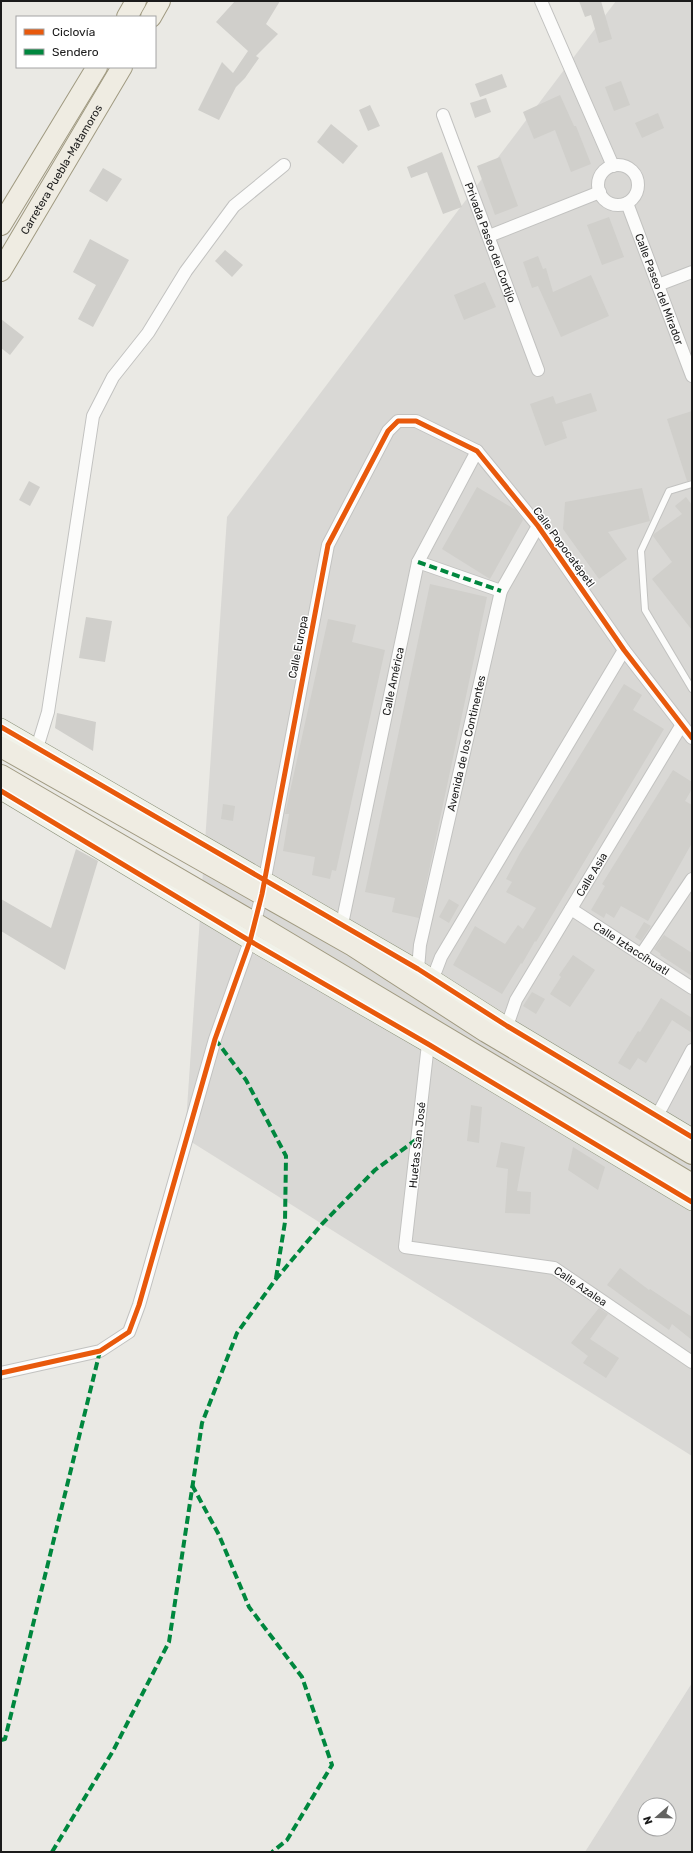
<svg xmlns="http://www.w3.org/2000/svg" width="693" height="1853" font-family="Rubik,sans-serif">
<style>
.residential{fill:#d9d8d5;fill-rule:evenodd}
.building{fill:#d0cfcb}
.lines{fill:none;stroke-linecap:round;stroke-linejoin:round}
.lane-casing{stroke:#c2c2c0;stroke-width:8}
.street-casing{stroke:#c2c2c0;stroke-width:14}
.secondary-casing{stroke:#8e937c;stroke-width:18}
.primary-casing{stroke:#a09a81;stroke-width:22}
.lane{stroke:#fcfcfb;stroke-width:6}
.street{stroke:#fcfcfb;stroke-width:12}
.secondary{stroke:#f1f2e9;stroke-width:17}
.primary{stroke:#efece2;stroke-width:20}
.quiet{stroke:#00873e;stroke-width:4;stroke-dasharray:8 4;stroke-linecap:butt}
.cycleway-casing{stroke:#fff;stroke-width:8}
.cycleway{stroke:#e8590c;stroke-width:5}
.labels{text-anchor:middle;stroke-width:3;stroke-linejoin:round;paint-order:stroke}
.street-label{font-size:11px;fill:#1b1b1b;stroke:#fff}
</style>
<rect width="100%" height="100%" fill="#eae9e4"/>
<g class="residential">
<polygon points="616,1 692,1 692,1456 185,1138 227,517"/>
<path d="M692,1683V1852H585ZM645,1805H669V1829H645Z"/>
</g>
<g class="building">
<polygon points="235,1 280,1 266,24 278,34 256,56 259,58 245,78 236,87 219,120 198,110 222,62 233,73 248,51 216,22"/>
<polygon points="579,1 601,1 612,39 599,43 591,15 585,17"/>
<polygon points="502,74 507,87 480,97 475,84"/>
<polygon points="621,81 630,105 614,111 605,87"/>
<polygon points="560,95 574,126 576,126 591,164 571,172 555,130 534,139 523,112"/>
<polygon points="486,98 491,112 475,118 470,103"/>
<polygon points="370,105 380,126 368,131 359,110"/>
<polygon points="658,113 664,128 642,138 635,123"/>
<polygon points="331,124 358,146 343,164 317,142"/>
<polygon points="442,152 462,207 443,214 427,172 411,178 407,167"/>
<polygon points="500,157 518,206 495,215 477,166"/>
<polygon points="103,168 122,179 107,202 89,191"/>
<polygon points="609,217 624,257 602,265 587,225"/>
<polygon points="90,239 129,260 93,327 78,319 96,285 73,272"/>
<polygon points="225,250 243,265 232,277 215,261"/>
<polygon points="538,256 543,269 546,268 553,292 591,275 609,316 561,337 538,286 532,288 523,262"/>
<polygon points="485,282 496,307 464,320 454,295"/>
<polygon points="1,319 24,337 10,355 1,348"/>
<polygon points="591,393 597,411 562,422 567,438 545,446 530,404 553,396 556,404"/>
<polygon points="692,411 692,480 687,481 667,419"/>
<polygon points="29,481 40,487 30,506 19,500"/>
<polygon points="477,487 516,510 523,520 490,579 442,549"/>
<polygon points="642,488 650,521 608,532 627,559 599,579 563,529 565,502"/>
<polygon points="686,497 692,505 692,630 652,579 672,562 653,536 654,534 682,514 675,506"/>
<polygon points="430,584 487,597 419,918 392,912 395,898 365,892"/>
<polygon points="86,617 112,621 105,662 79,658"/>
<polygon points="328,619 356,625 352,642 385,650 336,871 332,870 330,879 312,875 315,857 283,851 289,814 285,814"/>
<polygon points="624,684 642,695 633,710 664,729 536,942 535,941 522,964 521,963 502,994 453,965 475,926 505,944 518,925 523,929 536,908 506,892 512,882 506,879 520,853"/>
<polygon points="57,713 96,722 93,751 55,728"/>
<polygon points="673,770 692,782 692,789 685,801 692,805 692,843 648,921 621,906 614,918 606,913 604,918 591,910 605,886 602,884"/>
<polygon points="223,804 235,806 233,821 221,819"/>
<polygon points="76,849 98,861 65,970 1,931 1,899 51,928"/>
<polygon points="449,899 459,905 449,923 439,917"/>
<polygon points="644,922 651,926 641,941 635,937"/>
<polygon points="664,935 692,953 692,976 660,955 661,954 654,949"/>
<polygon points="573,955 595,970 570,1007 550,994 561,977 559,975"/>
<polygon points="532,992 545,999 536,1014 523,1006"/>
<polygon points="661,998 692,1018 692,1033 672,1020 646,1063 638,1058 630,1070 618,1063 638,1031 640,1032"/>
<polygon points="471,1105 482,1107 479,1143 467,1141"/>
<polygon points="501,1142 525,1147 517,1191 531,1192 530,1214 505,1213 508,1169 496,1167"/>
<polygon points="573,1147 605,1167 598,1190 568,1170"/>
<polygon points="620,1268 649,1290 650,1289 692,1317 692,1340 672,1324 669,1330 607,1285"/>
<polygon points="599,1308 608,1314 590,1339 619,1358 606,1378 583,1363 588,1356 571,1343"/>
</g>
<g class="lines">
<g class="lane-casing">
<polyline id="lane" points="692,484 669,491 641,551 645,610 692,689"/>
</g>
<g class="street-casing">
<g id="street">
<polyline points="541,1 613,166"/>
<path id="s1" d="M443,115L538,370"/>
<circle cx="618" cy="185" r="20"/>
<path id="s2" d="M627,203L692,376"/>
<polyline points="489,236 600,192"/>
<polyline points="658,285 692,272"/>
<polyline points="418,562 501,591"/>
<polyline points="37,748 48,712 93,416 113,377 148,333 186,271 234,206 284,165"/>
<path id="s3" d="M571,909L692,988"/>
<path id="s4" d="M342,924L418,562L477,451"/>
<polyline points="641,955 692,879"/>
<path id="s5" d="M418,969L420,945L501,591L538,526"/>
<polyline points="433,978 441,957 624,650"/>
<path id="s6" d="M507,1026L516,1000L681,726"/>
<path id="s7" d="M428,1044L405,1247L554,1268L692,1362"/>
<polyline points="657,1116 692,1050"/>
<polyline points="1,1373 100,1351 129,1332 139,1305 215,1039 250,941 262,894 328,545 388,431 398,421 416,421 477,451 538,526 624,650 692,738"/>
</g>
</g>
<g class="secondary-casing">
<g id="secondary">
<polyline points="1,727 418,969 507,1026 692,1137"/>
<polyline points="1,791 250,941 428,1044 692,1202"/>
</g>
</g>
<g class="primary-casing">
<g id="primary">
<polyline points="127,17 136,1"/>
<polyline points="151,17 160,1"/>
<polyline points="1,225 97,67"/>
<path id="s8" d="M1,271L122,67"/>
<polyline points="1,747 353,946 486,1032 692,1154"/>
<polyline points="1,775 255,923 692,1184"/>
</g>
</g>
<use href="#lane" class="lane"/>
<use href="#street" class="street"/>
<use href="#secondary" class="secondary"/>
<use href="#primary" class="primary"/>
<g class="quiet">
<polyline points="418,562 501,591"/>
<polyline points="215,1039 246,1080 286,1156 285,1222 276,1278"/>
<polyline points="192,1485 219,1535 249,1607 302,1677 332,1765 287,1840 272,1852"/>
<polyline points="1,1740 5,1739 100,1351"/>
<polyline points="52,1852 113,1751 169,1642 202,1423 237,1333 276,1279 322,1224 375,1170 417,1139"/>
</g>
<g class="cycleway-casing">
<g id="cycleway">
<polyline points="1,727 418,969 507,1026 692,1137"/>
<polyline points="1,791 250,941 428,1044 692,1202"/>
<polyline points="1,1373 100,1351 129,1332 139,1305 215,1039 250,941 262,894 328,545 388,431 398,421 416,421 477,451 538,526 624,650 692,738"/>
</g>
</g>
<use href="#cycleway" class="cycleway"/>
</g>
<g class="labels">
<g class="street-label">
<text dy="4" stroke="none"><textPath href="#s8" startOffset="118">Carretera Puebla-Matamoros</textPath></text>
<text dy="4" stroke="none"><textPath href="#s1" startOffset="136">Privada Paseo del Cortijo</textPath></text>
<text dy="4" stroke="none"><textPath href="#s2" startOffset="92">Calle Paseo del Mirador</textPath></text>
<text transform="translate(564 547) rotate(54)" y="4">Calle Popocatépetl</text>
<text transform="translate(298 647) rotate(-79)" y="4">Calle Europa</text>
<text dy="4" stroke="none"><textPath href="#s4" startOffset="248">Calle América</textPath></text>
<text dy="4" stroke="none"><textPath href="#s5" startOffset="231">Avenida de los Continentes</textPath></text>
<text dy="4" stroke="none"><textPath href="#s6" startOffset="174">Calle Asia</textPath></text>
<text dy="4" stroke="none"><textPath href="#s3" startOffset="72">Calle Iztaccíhuatl</textPath></text>
<text transform="translate(417 1145) rotate(-84)" y="4">Huetas San José</text>
<text dy="4" stroke="none"><textPath href="#s7" startOffset="387">Calle Azalea</textPath></text>
</g>
</g>
<rect width="693" height="1853" fill="none" stroke="#1b1b1b" stroke-width="4"/>
<rect x="16" y="16" width="140" height="52" fill="#ffffff" stroke="#a4a4a4"/>
<rect x="24" y="29" width="20" height="6" fill="#e8590c" stroke="#a4a4a4"/>
<text x="52" y="36" font-size="12" fill="#1b1b1b">Ciclovía</text>
<rect x="24" y="49" width="20" height="6" fill="#00873e" stroke="#a4a4a4"/>
<text x="52" y="56" font-size="12" fill="#1b1b1b">Sendero</text>
<g transform="translate(657 1817) rotate(250)"><circle r="19" fill="#ffffff" stroke="#a4a4a4"/>
<path d="M0-3L7 15L0 10L-7 15Z" fill="#636361"/>
<text y="-6" font-size="11" font-weight="bold" text-anchor="middle" fill="#1b1b1b">N</text>
</g>
</svg>
